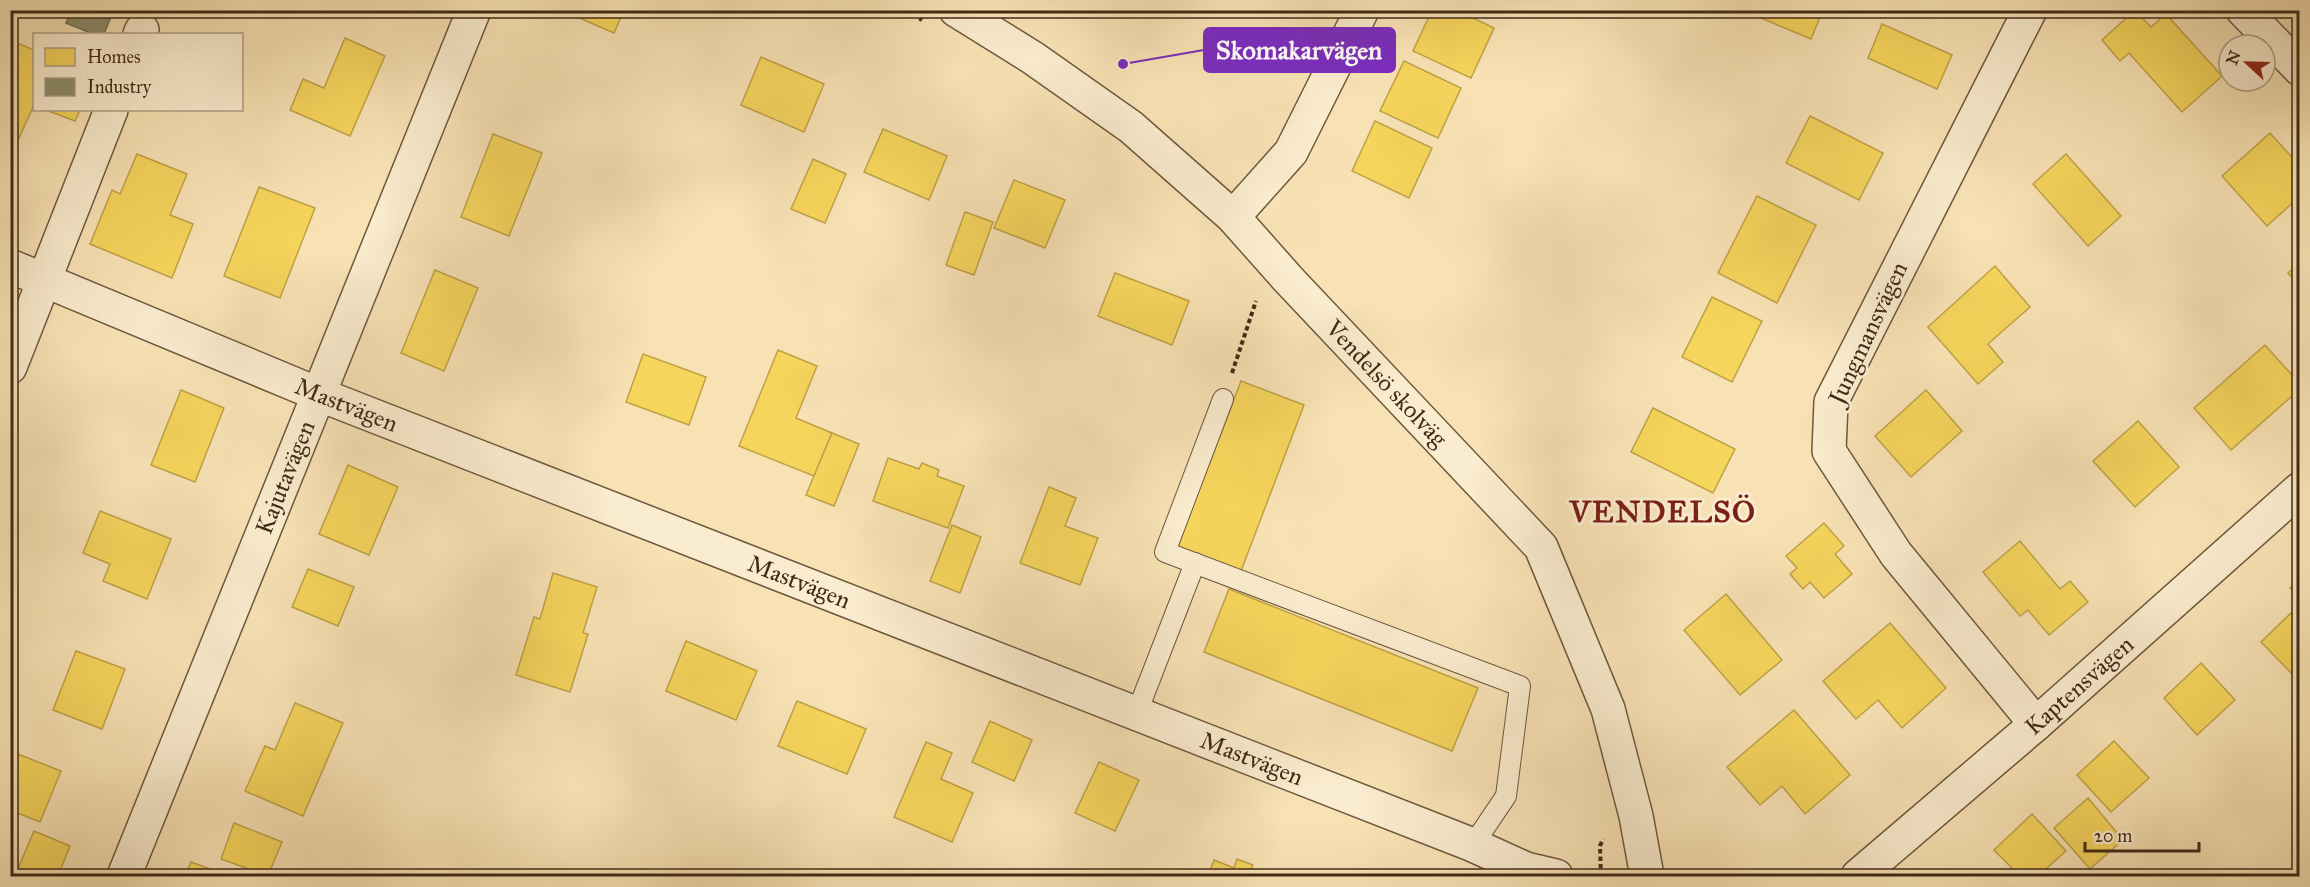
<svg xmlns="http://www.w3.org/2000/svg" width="2310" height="887" font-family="'IM FELL Great Primer',serif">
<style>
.homes{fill:#f6d55c;stroke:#bfa247;stroke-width:1.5}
.industry{fill:#8c8c6e;stroke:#756f54;stroke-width:1.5}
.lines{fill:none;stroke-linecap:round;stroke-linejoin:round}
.service-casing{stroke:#6e583e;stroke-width:22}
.minor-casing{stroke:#6e583e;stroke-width:36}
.tertiary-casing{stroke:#6e583e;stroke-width:36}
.path{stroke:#402a17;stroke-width:4;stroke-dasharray:4.5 3;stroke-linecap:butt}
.service{stroke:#faecce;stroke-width:20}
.minor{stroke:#faecce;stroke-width:33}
.tertiary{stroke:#faecce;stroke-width:33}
.labels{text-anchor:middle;stroke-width:6;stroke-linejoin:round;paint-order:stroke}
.street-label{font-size:24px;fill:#402a17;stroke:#faecce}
.district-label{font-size:30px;font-weight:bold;letter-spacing:1.5px;fill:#7a1f14;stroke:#faecce}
.leader{fill:none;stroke:#7b2cbf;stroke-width:2}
.callout-dot{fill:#7b2cbf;stroke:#faecce;stroke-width:2}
.callout{fill:#7b2cbf;stroke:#7b2cbf;stroke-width:2}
.callout-label{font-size:26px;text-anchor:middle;font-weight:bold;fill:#fff}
</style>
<rect width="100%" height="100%" fill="#f8e2b4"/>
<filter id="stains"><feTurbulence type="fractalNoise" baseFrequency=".00333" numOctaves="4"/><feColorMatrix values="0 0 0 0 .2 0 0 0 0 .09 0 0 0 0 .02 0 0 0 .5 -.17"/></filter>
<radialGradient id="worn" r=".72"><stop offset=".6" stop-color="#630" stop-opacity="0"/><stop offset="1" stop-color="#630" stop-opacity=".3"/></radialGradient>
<g class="homes">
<polygon points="561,10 624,10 614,33"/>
<polygon points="1432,10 1457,10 1494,28 1471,78 1413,51"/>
<polygon points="1758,10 1823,10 1811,39 1756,16"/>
<polygon points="2135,10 2151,27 2166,14 2222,76 2182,112 2129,53 2120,61 2102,40"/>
<polygon points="1882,24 1952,55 1937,89 1868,58"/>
<polygon points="345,38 385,56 350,136 290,110 303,79 324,88"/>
<polygon points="10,40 34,50 34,105 14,149 10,147"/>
<polygon points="761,57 824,84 804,132 741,105"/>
<polygon points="1404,61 1461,88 1438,138 1380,111"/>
<polygon points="46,110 80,110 75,121"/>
<polygon points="1810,116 1883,153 1859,200 1786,163"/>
<polygon points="1375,121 1432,148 1409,198 1352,171"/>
<polygon points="883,129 947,156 929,200 864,172"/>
<polygon points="2270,133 2300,166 2300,196 2267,226 2222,176"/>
<polygon points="493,134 542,153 509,236 461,217"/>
<polygon points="137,154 187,174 170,215 193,224 172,278 90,244 112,190 120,194"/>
<polygon points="2066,154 2121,216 2088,246 2033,184"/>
<polygon points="813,159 846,174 825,223 791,209"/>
<polygon points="1014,180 1065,200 1045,248 994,228"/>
<polygon points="259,187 315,208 280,298 224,276"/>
<polygon points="1757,196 1816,225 1777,303 1718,273"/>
<polygon points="965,212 993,222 974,275 946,265"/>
<polygon points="2300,262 2300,286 2288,273"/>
<polygon points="1995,266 2030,307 1988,344 2003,362 1978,384 1928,327"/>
<polygon points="435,270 478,288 444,371 401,353"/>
<polygon points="1115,273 1189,301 1172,345 1098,316"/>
<polygon points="1712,297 1762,321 1732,382 1682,357"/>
<polygon points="2265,345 2300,384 2300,389 2231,450 2194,408"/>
<polygon points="778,350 817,366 796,418 832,433 814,476 739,446"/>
<polygon points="643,354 706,377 689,425 626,402"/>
<polygon points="1241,381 1304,405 1241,571 1177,547"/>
<polygon points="181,390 224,408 195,482 151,465"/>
<polygon points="1926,390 1962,431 1911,477 1875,436"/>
<polygon points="1653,408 1735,449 1713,493 1631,452"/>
<polygon points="2138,421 2179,467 2135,507 2093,461"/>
<polygon points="832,433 859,444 834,506 806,495"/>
<polygon points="888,458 919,469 922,463 939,470 937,476 964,486 948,528 873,501"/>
<polygon points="348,465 398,487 369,555 319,534"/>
<polygon points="1049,487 1076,498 1065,526 1098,538 1080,585 1020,563"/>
<polygon points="100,511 171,539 147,599 103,581 110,564 83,553"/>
<polygon points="1824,523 1844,546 1835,554 1852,574 1824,598 1810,582 1803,589 1790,574 1797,568 1786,556"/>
<polygon points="952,525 981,537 960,593 930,581"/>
<polygon points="2020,541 2060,589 2070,581 2088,602 2049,635 2028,610 2020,616 1983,572"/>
<polygon points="308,569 354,587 338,626 292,607"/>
<polygon points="553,573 597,587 583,633 588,634 570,692 516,675 534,617 540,619"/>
<polygon points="2300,579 2300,598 2290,588"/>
<polygon points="1229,589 1478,688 1452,751 1204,652"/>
<polygon points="1726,594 1782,660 1740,695 1684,630"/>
<polygon points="2291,613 2300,622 2300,682 2261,642"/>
<polygon points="1890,623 1946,688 1902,728 1878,700 1856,719 1823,681"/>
<polygon points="686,641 757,671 736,720 666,691"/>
<polygon points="76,651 125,669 102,729 53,710"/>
<polygon points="2201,663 2235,700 2197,735 2164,698"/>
<polygon points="797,701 866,729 847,774 778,746"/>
<polygon points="295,703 343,723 303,816 245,791 265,746 275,750"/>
<polygon points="1794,710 1850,775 1805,814 1782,786 1760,805 1727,767"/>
<polygon points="990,721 1032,740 1014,781 972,762"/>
<polygon points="2114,741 2149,778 2111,812 2077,775"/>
<polygon points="926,742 952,753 941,779 973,793 952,842 894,817"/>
<polygon points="10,751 61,771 40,822 10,810"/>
<polygon points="1099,762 1139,780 1115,831 1075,813"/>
<polygon points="2088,798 2123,840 2090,869 2054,828"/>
<polygon points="2032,814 2066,851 2038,876 2020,876 1994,850"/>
<polygon points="234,823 282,842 268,876 221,859"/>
<polygon points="34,831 70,846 58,876 15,876"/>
<polygon points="1237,859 1253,865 1249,873 1259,876 1208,876 1214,860 1234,868"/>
<polygon points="191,862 229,876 185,876"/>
<polygon points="1364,869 1383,876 1361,876"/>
</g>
<polygon class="industry" points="71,10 111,10 113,12 104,34 93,34 66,23"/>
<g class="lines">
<g class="service-casing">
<g id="service">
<polyline points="1223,399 1165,552 1520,686 1506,796 1473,845"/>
<polyline points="1136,715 1195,563"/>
</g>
</g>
<g class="minor-casing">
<g id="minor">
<polyline points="2030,10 1831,402 1829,451 1896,554 2036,724"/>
<polyline points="2243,10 2300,69"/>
<polyline points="140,34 142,30"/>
<polyline points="1233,217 1291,152 1362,10"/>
<path id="s1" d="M10,266L318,394L1473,845L1526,869L1556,876"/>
<polyline points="10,367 111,110"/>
<path id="s2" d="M124,876L474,10"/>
<path id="s3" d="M1858,876L2036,724L2300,489"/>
</g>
</g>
<g class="tertiary-casing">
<g id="tertiary">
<path id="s4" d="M956,10L1033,58L1131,127L1233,217L1288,279L1541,547L1608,709L1636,816L1647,876"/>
</g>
</g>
<g class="path">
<polyline points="907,10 922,20"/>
<polyline points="1232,373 1256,301"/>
<polyline points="1601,876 1600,846 1603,839"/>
</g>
<use href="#service" class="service"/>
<use href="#minor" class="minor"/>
<use href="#tertiary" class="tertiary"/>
</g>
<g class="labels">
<g class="street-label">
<text transform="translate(1868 333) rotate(-65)" y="8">Jungmansvägen</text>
<text dy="8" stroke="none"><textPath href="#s4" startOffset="573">Vendelsö skolväg</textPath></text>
<text dy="8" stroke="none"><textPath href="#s1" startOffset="364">Mastvägen</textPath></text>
<text dy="8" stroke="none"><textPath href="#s2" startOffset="430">Kajutavägen</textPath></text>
<text dy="8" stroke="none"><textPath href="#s1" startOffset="850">Mastvägen</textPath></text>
<text dy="8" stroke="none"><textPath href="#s3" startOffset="292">Kaptensvägen</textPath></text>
<text dy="8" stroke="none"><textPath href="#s1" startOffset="1336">Mastvägen</textPath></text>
</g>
<g class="district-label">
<text x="1663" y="522">VENDELSÖ</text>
</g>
</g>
<path class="leader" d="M1123 64L1204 50"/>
<circle class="callout-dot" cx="1123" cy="64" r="6"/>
<rect class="callout" x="1204" y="28" width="191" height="44" rx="6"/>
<g class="callout-label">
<text x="1299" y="59">Skomakarvägen</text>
</g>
<rect width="2310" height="887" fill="none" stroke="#f8e2b4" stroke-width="36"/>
<rect x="12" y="12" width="2286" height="863" fill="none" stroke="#402a17" stroke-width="3"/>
<rect x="18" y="18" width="2274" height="851" fill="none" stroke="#402a17" stroke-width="1.5"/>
<rect x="33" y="33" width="210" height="78" fill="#faecce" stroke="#b09e85" stroke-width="1.5"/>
<rect x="45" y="48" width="30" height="18" fill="#f6d55c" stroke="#b09e85" stroke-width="1.5"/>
<text x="87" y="63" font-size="18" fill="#402a17">Homes</text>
<rect x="45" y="78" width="30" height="18" fill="#8c8c6e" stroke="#b09e85" stroke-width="1.5"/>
<text x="87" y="93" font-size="18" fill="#402a17">Industry</text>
<g transform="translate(2247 63) rotate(292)"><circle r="28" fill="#faecce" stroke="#b09e85" stroke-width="1.5"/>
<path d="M0-4.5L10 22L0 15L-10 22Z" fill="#8f2418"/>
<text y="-9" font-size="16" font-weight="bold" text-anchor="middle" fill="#402a17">N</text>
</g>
<path d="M2085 842v9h114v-9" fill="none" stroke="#402a17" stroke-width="3"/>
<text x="2094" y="842" font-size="18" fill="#402a17" stroke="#faecce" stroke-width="4.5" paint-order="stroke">20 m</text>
<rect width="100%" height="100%" filter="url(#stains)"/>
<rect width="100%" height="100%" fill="url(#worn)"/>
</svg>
